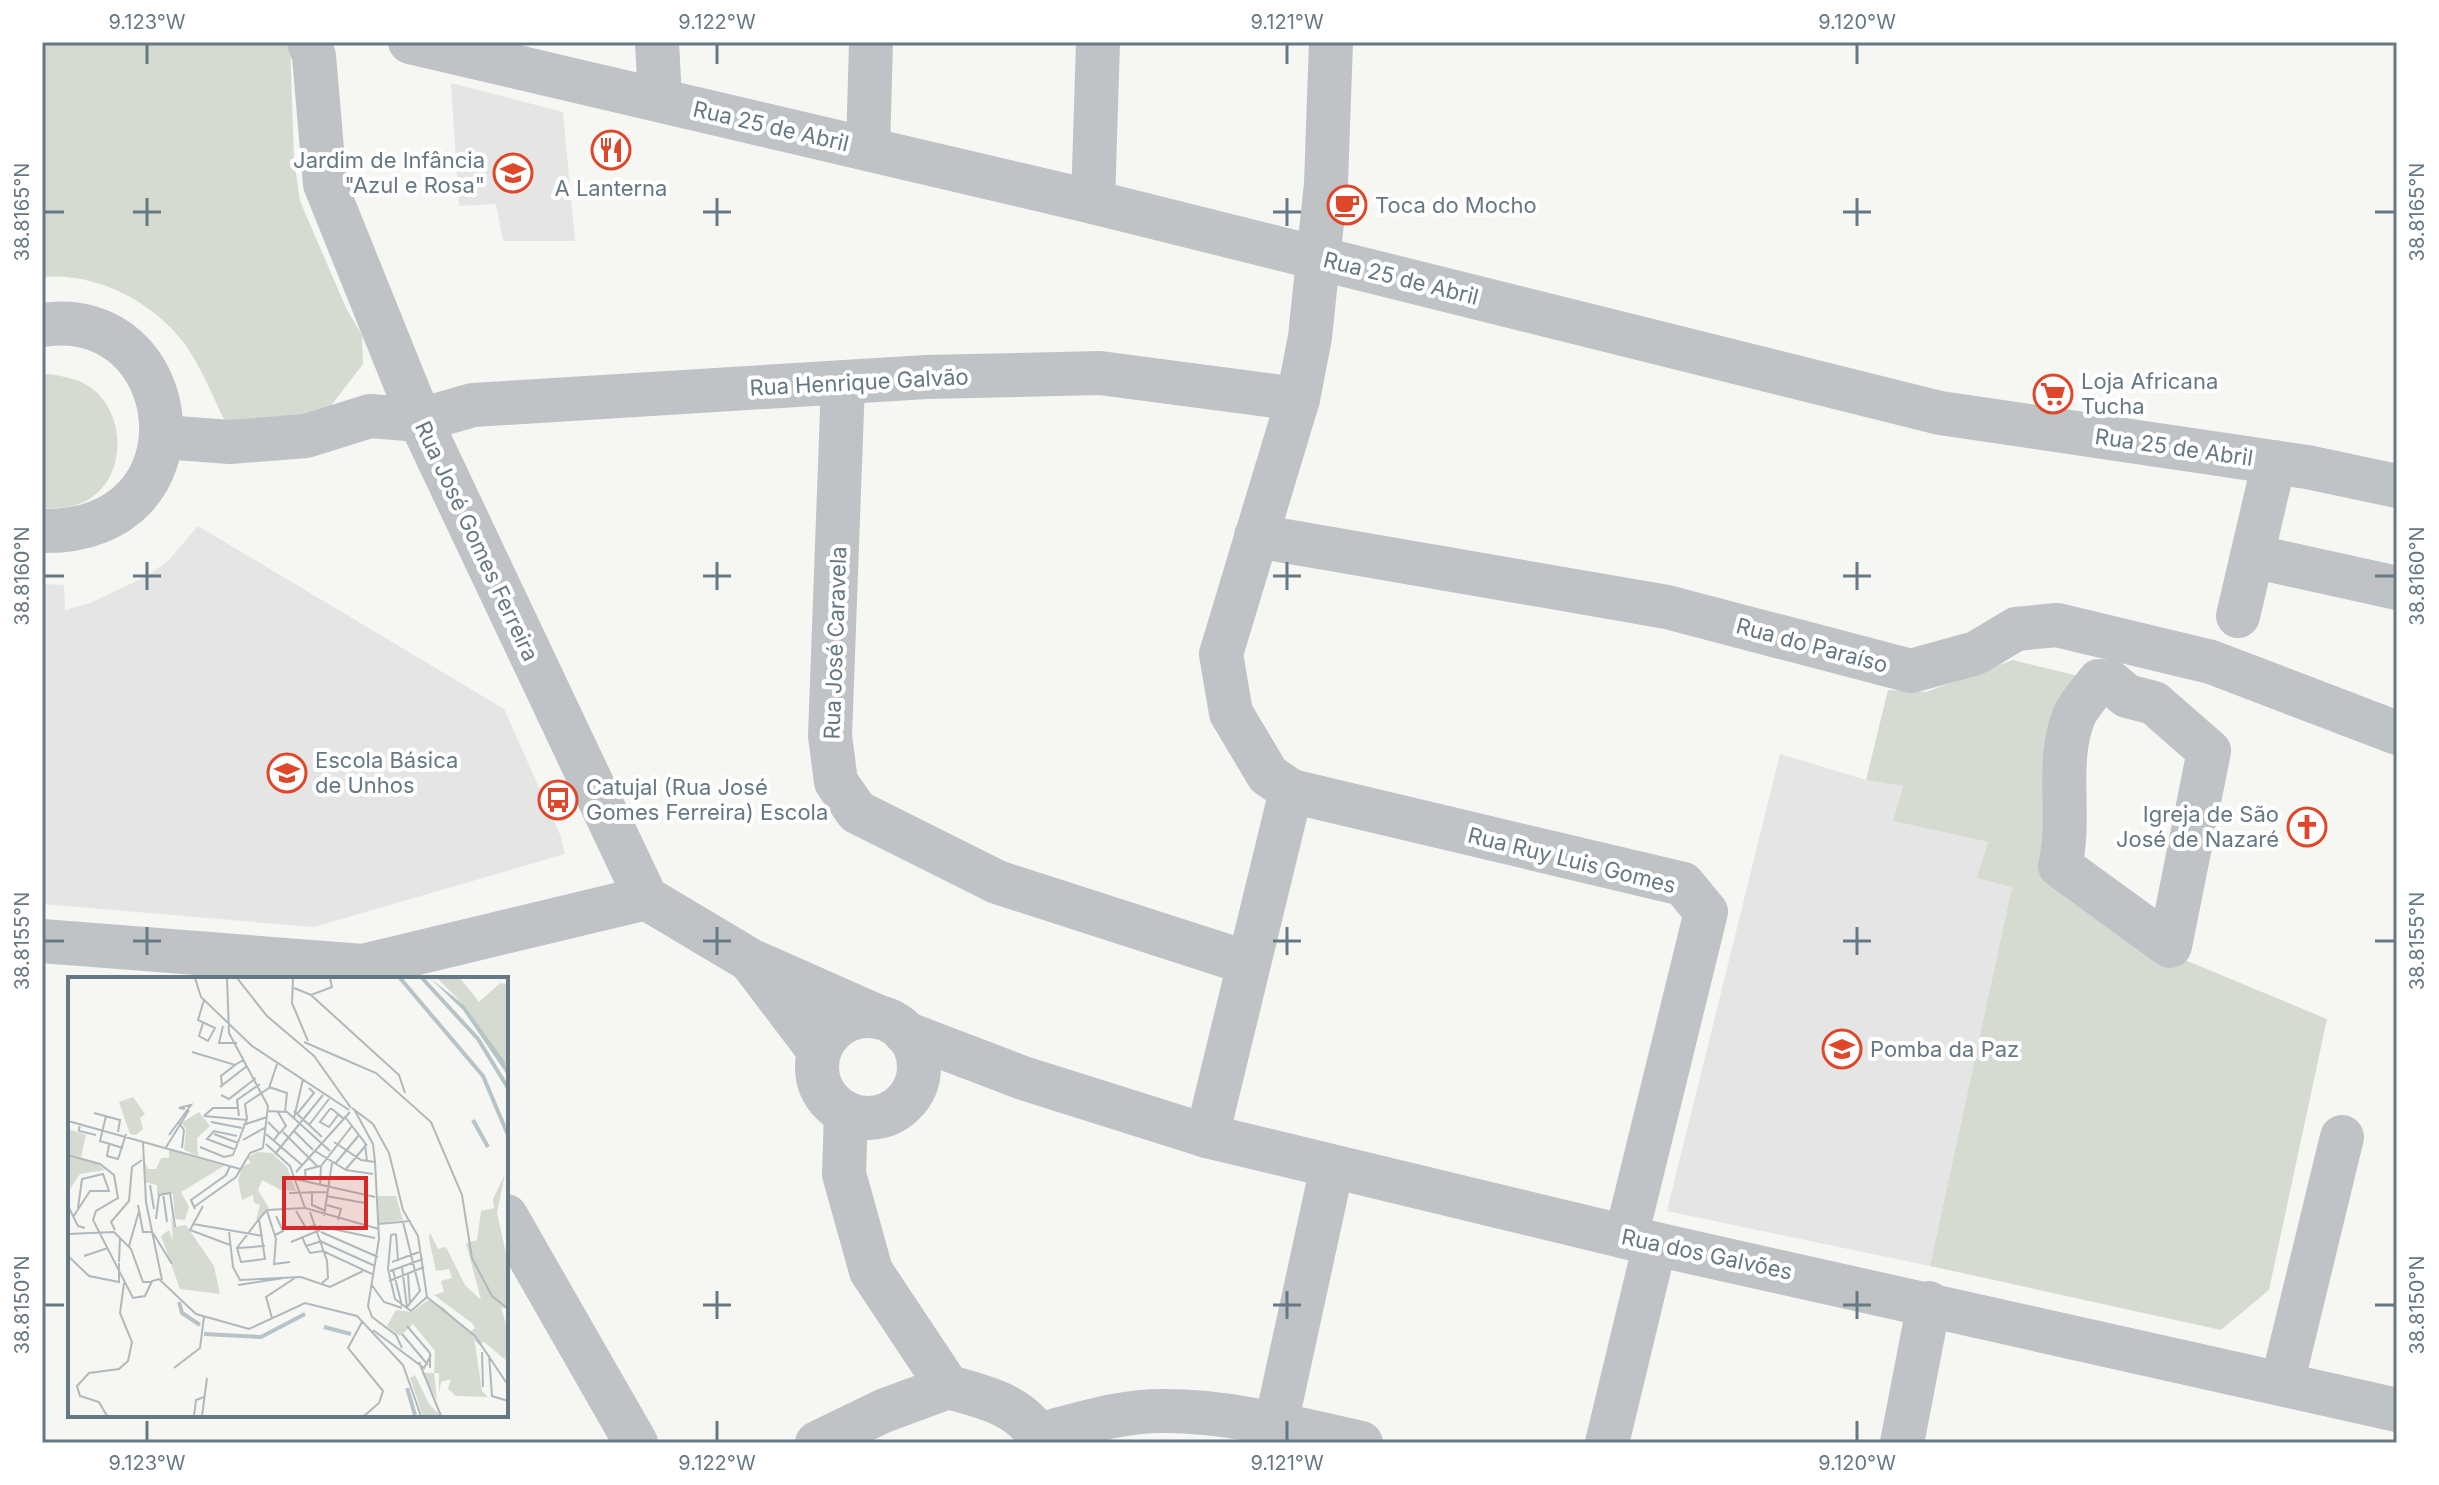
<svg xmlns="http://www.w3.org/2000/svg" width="2439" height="1485" font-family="Inter,sans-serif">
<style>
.built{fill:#e4e5e4}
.green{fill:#d6dbd2}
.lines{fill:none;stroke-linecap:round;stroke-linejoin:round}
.minor{stroke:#bfc3c6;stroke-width:44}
.ticks{fill:none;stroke:#667883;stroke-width:3}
.labels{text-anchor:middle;stroke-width:8;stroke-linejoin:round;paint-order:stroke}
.street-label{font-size:22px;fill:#667883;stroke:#fff}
.poi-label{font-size:22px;fill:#667883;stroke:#fff;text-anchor:start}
.inset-river{fill:none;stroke:#b6c4c7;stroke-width:4}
.inset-road{fill:none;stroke:#afb9bc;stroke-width:2}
.view{fill:#d62828;fill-opacity:0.15;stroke:#d62828;stroke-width:4}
.inset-edge{fill:none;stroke:#667883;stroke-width:4}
.neatline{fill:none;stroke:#667883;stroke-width:3}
.ticks-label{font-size:20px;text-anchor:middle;fill:#667883}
</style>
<rect width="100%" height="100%" fill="#f6f6f3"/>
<g class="built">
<polygon points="451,83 563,112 575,241 503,241 496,204 459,206"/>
<polygon points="198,526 504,709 561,837 565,854 314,927 42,904 42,584 64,585 65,610 90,603 147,576 169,560"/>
<polygon points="1780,754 1866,780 1903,786 1893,821 1988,842 2012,887 1930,1266 1667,1211"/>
</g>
<g class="green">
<path d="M42,42H290L294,159L300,201L346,308L362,335L363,364L330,407L306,415L225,421C212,396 201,366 184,343C152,301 96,272 42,277Z"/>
<path d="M49,374C66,377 82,379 95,391C131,423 124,493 73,506C63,508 52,508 42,509V375Z"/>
<polygon points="2013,660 2099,681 2067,839 2168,953 2327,1019 2269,1290 2221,1330 1930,1266 2012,887 1977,878 1988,842 1893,821 1903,786 1866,780 1888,690 1926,692"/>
</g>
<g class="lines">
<g class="minor">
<polyline points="309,42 314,56 325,184 420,420 646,898 750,960 879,1017"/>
<polyline points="410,42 1093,202 1940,413 2307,467 2397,486"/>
<polyline points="657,42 660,100"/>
<polyline points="868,149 871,42"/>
<polyline points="1093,202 1098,42"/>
<path d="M42,325C186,303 215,534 42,531"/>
<polyline points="843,383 830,736 836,782 857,812 997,882 1248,963"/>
<polyline points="163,437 230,442 306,436 370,416 420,420 473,405 926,377 1100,373 1298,399"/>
<polyline points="1256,536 1667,607 1911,671 1976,653 2016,629 2057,625 2211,662 2397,733"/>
<polyline points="2252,556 2397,588"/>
<polyline points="2238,616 2274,462"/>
<path d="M2099,681L2110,682L2127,696L2154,703L2209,751L2170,946L2060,866C2072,818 2055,763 2074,716C2079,704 2091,692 2099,681Z"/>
<polyline points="1291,791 1683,884 1706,912 1626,1237"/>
<polyline points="42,941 363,966 646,898"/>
<polyline points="753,964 819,1051"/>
<circle cx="868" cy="1067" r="51"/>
<polyline points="905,1033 1023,1078 1207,1136 1655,1244 2397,1410"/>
<path d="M846,1113L844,1174L871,1271L948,1387C982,1396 1027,1406 1041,1443"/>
<polyline points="1207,1136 1291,791 1268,775 1231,713 1221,654 1298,399 1310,337 1326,184 1331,42"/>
<polyline points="506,1216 636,1443"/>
<polyline points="2282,1384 2342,1137"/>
<polyline points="1276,1424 1332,1167"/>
<path d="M1038,1435C1080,1424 1122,1410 1166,1411C1231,1411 1298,1429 1361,1443"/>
<polyline points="817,1443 883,1411 948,1387"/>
<polyline points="1607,1443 1655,1244"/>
<polyline points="1902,1443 1929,1303"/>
</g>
</g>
<path class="ticks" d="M147,44V64M717,44V64M1287,44V64M1857,44V64M147,198V226M717,198V226M1287,198V226M1857,198V226M44,212H64M133,212H161M703,212H731M1273,212H1301M1843,212H1871M2375,212H2395M147,562V590M717,562V590M1287,562V590M1857,562V590M44,576H64M133,576H161M703,576H731M1273,576H1301M1843,576H1871M2375,576H2395M147,927V955M717,927V955M1287,927V955M1857,927V955M44,941H64M133,941H161M703,941H731M1273,941H1301M1843,941H1871M2375,941H2395M717,1291V1319M1287,1291V1319M1857,1291V1319M44,1305H64M703,1305H731M1273,1305H1301M1843,1305H1871M2375,1305H2395M147,1421V1441M717,1421V1441M1287,1421V1441M1857,1421V1441"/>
<defs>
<g id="restaurant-ring" transform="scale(2)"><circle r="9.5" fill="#fff" stroke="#df472a" stroke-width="1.5"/><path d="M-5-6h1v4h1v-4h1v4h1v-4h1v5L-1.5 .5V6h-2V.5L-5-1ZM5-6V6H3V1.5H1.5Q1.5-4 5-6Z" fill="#df472a"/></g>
<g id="school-ring" transform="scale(2)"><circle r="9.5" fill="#fff" stroke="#df472a" stroke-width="1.5"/><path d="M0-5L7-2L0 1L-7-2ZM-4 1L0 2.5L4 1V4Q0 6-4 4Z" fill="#df472a"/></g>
<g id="cafe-ring" transform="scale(2)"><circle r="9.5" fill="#fff" stroke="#df472a" stroke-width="1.5"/><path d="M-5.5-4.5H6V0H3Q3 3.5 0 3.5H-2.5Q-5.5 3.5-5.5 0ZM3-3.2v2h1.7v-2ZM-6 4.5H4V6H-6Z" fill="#df472a"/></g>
<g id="supermarket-ring" transform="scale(2)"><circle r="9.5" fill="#fff" stroke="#df472a" stroke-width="1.5"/><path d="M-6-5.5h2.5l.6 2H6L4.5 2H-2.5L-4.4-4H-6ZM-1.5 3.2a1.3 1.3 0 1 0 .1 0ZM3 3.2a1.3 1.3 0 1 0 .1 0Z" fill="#df472a"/></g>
<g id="bus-ring" transform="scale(2)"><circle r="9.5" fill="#fff" stroke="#df472a" stroke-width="1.5"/><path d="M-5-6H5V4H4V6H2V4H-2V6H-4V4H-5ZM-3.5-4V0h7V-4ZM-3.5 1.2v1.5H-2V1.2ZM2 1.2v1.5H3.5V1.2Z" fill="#df472a"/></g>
<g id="church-ring" transform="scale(2)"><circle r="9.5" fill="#fff" stroke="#df472a" stroke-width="1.5"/><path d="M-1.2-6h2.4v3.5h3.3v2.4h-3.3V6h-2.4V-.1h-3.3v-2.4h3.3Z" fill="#df472a"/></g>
</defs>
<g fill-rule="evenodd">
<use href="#restaurant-ring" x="611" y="150"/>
<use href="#school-ring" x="513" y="173"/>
<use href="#cafe-ring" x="1347" y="205"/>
<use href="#supermarket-ring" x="2053" y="394"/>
<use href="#school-ring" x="287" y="773"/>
<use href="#bus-ring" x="558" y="800"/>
<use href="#church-ring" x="2307" y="827"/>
<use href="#school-ring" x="1842" y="1049"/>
</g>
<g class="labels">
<g class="street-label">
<text transform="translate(771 126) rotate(13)" y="8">Rua 25 de Abril</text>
<text transform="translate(1401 278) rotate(14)" y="8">Rua 25 de Abril</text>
<text transform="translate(859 382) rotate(-3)" y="8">Rua Henrique Galvão</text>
<text transform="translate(2174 447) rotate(8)" y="8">Rua 25 de Abril</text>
<text transform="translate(477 541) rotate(65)" y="8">Rua José Gomes Ferreira</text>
<text transform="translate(835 643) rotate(-88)" y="8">Rua José Caravela</text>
<text transform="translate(1812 645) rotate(15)" y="8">Rua do Paraíso</text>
<text transform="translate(1572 860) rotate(14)" y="8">Rua Ruy Luis Gomes</text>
<text transform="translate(1707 1254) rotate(12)" y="8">Rua dos Galvões</text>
</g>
<g class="poi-label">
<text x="485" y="168" text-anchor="end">Jardim de Infância<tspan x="485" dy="25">"Azul e Rosa"</tspan></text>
<text x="611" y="196" text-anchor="middle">A Lanterna</text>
<text x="1375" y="213">Toca do Mocho</text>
<text x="2081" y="389">Loja Africana<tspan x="2081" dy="25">Tucha</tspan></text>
<text x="315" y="768">Escola Básica<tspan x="315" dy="25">de Unhos</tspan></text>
<text x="586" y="795">Catujal (Rua José<tspan x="586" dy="25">Gomes Ferreira) Escola</tspan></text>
<text x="2279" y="822" text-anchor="end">Igreja de São<tspan x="2279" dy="25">José de Nazaré</tspan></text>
<text x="1870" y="1057">Pomba da Paz</text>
</g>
</g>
<g transform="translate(68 977)">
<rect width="440" height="440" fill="#f6f6f3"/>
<path d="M369,1H392L411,25L432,6L440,7V91L396,28ZM65,120L77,137L72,141L75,152L68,158L62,157L51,125ZM131,135L142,149L129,161L130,179L116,173L118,152L113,146ZM0,152L18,158L13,180L0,177ZM101,173L156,189L113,215L121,230L117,243L107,242L105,217L89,218V208L77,205L76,183L80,192H88L93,181H101ZM189,175L204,176L219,190L228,214L213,213L194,203L190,213L201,231L188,243L192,228L186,226L185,218L174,223L170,203L175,189L183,186L179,181ZM0,179L28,186L37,193L12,197L0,215ZM437,197L429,236L440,285V330L433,331L440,353V385L416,365L411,368L400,356L407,351L404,346L366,318L376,315L373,304L384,301L381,292L368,294L361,261L362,256L370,272L378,270L397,308L413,323L398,266L409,263L413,234L426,231L425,222ZM309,219H328L335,243L311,246ZM103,239L106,250L118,248L146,289L152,317L112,312L93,259L101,253L105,264ZM360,323L375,330L406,360L414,414L420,420L388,419L380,412L383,402L373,405L371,416V396H366L369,423L354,396H366L367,374L345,347L332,359L319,349L328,333L344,335ZM347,398L361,427L373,439H355L342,401Z" fill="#d6dbd2"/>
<path d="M362,1L396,28L437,85L440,99L395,33Z" fill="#b6c4c7"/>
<path class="inset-river" d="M332,1L415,99L440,158M354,1L410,62L440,111M405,143L420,170M111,325L114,336L132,348M256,350L283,357M136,357L193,360L237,337M339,411L347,438"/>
<path class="inset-road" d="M127,1L133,20L184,69L281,133M159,1L161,56L200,129L195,171M169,1L199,39L246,79L283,131M225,1L224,26L240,64M226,11L243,18L264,10L262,1M243,18L331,98L337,116M135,46L131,59L140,64L147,51L130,43L136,23M155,49L151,66H169M236,65L308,96L363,145L394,218L404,281L424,319L440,332M124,75L167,88L175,83M154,108L153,99L167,88M152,110L179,89M201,110L219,116L217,135M153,118L161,122L188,101M284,131L305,147L321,176L335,233L350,259L359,320M286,132L305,167L307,185L311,262L300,329L304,340L328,358L334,371M200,134L219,135L262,174M226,134L254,160M210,135L218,149L211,157M26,136L52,143L50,155M229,137L246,116L241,111M270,138L261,150L252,145L262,132H264L276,142M38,139L32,164L55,171M136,139L179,143M136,139L145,131H170M171,139L169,123L192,107M277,140L297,166L299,185M226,141L235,102M0,144L172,192M143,145L174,151M200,145L211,156L206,163M12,146L11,154L28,158M111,146L116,153L114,171M175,148L199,140M241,148L261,122M226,154L245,173M215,155L249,189M146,157L170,166M198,157L234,188M101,158L123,128L111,131L117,132M175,163L198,150M266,165L293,183L307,185M75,166L78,225L94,303M198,167L223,190M41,168L39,179L50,182L58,157M132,170L156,180L165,178L179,142L177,127L201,111L209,87M97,172L121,133M168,173L139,162L146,154L169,159M247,174L278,193L305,197M207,177L255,118M0,178L32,187L46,198L50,221L28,234L25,243L65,321L77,319L84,304L91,302L128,337L181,352L237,326L289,339L335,388L353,439M267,187L291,158M222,189L237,231L311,252M278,192L299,167M228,195L282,135M227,202L307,220M238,205L237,193L252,189M82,208L86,232M252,208L253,189L284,149M244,214V228L258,234M95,216L99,245M221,216L259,215M258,219L297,226M70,228L75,255H84M259,228L273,232L270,243M0,229L10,249L17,251M135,229L122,253L162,268M126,230L168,200L182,176L195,171M127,232L123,223L158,198L162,189M199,234L208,262L206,287L222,285M228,234L238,251L248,248M242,235L259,284L260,301L254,306M256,239L264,186M5,240L22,214H41L35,197L14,202L10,231M88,242L91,218L102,216L107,250M191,242L197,282L173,285L169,271L178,259L191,242L199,233L237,231M335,245L352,314L338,331M125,247L195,259M310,247L343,244M251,249L307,261M47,253L43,245L61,224L64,190L74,183M161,255L165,290L172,303L233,300L262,310L295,294M253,255L310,280M85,256L104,287M0,257L46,255L63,272L75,305H83M328,257L323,258L320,292L327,322L343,334L359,320M328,257L330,283M207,258L215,254L208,239M234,260L238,269L254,264M223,265L252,253M254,265L307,289M61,269L71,234M238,269L242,276L255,274L304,297M170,271L197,269M0,279L21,299L51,305V286M16,279L40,271M51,285L52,260M324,285L351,275M334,290L339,330M325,293L334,329M322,294L355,282M340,297L342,327M321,304L356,290M303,307L316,325L334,331M170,308L216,301M359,320L407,359L440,408M204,341L198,320L227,301M294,345L280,371L315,414L311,426L296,439M339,349L362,376V391M305,353L356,391L363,378M334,357L360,388M414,375L415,410M421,378L424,419L440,424M351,385L373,439M106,391L132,371L136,340M39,439L31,425L12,419L9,409L21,396L51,392L60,384L64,365L52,336L56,306M126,439L128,423L136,420M134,439L139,401"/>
<path class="view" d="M216,201H298V251H216Z"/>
<rect width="440" height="440" class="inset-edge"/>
</g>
<rect width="2439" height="1485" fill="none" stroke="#ffffff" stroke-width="88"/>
<rect x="44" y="44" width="2351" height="1397" class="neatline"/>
<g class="ticks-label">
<text x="147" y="29">9.123°W</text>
<text x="717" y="29">9.122°W</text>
<text x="1287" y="29">9.121°W</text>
<text x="1857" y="29">9.120°W</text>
<text transform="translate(22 212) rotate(-90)" y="7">38.8165°N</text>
<text transform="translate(2417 212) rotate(-90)" y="7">38.8165°N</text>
<text transform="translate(22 576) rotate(-90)" y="7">38.8160°N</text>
<text transform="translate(2417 576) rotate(-90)" y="7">38.8160°N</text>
<text transform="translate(22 941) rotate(-90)" y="7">38.8155°N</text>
<text transform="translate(2417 941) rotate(-90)" y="7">38.8155°N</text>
<text transform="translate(22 1305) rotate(-90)" y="7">38.8150°N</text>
<text transform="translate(2417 1305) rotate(-90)" y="7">38.8150°N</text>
<text x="147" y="1470">9.123°W</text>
<text x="717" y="1470">9.122°W</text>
<text x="1287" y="1470">9.121°W</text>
<text x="1857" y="1470">9.120°W</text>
</g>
</svg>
